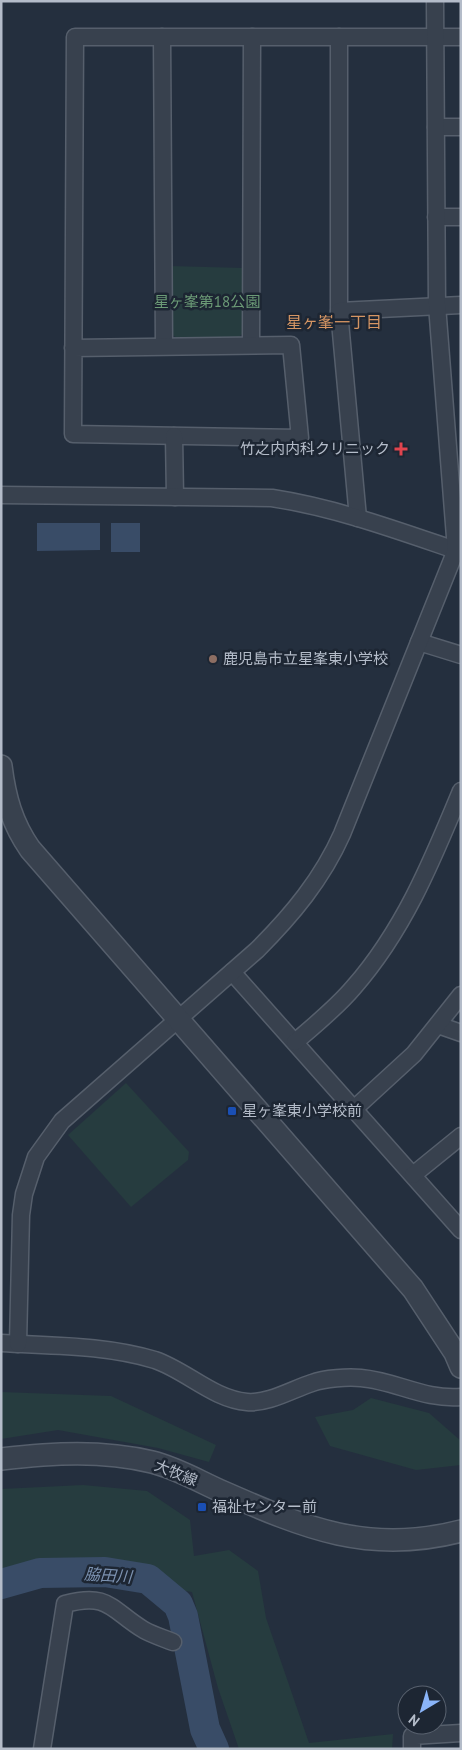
<svg xmlns="http://www.w3.org/2000/svg" width="462" height="1750" font-family="'PT Sans','Noto Sans JP',sans-serif">
<style>
.green{fill:#263c3f}
.water{fill:#394c67}
.lines{fill:none;stroke-linecap:round;stroke-linejoin:round}
.river{stroke:#394c67;stroke-width:30}
.minor-casing{stroke:#565f6c;stroke-width:19}
.tertiary-casing{stroke:#565f6c;stroke-width:24}
.minor{stroke:#38414e;stroke-width:16}
.tertiary{stroke:#38414e;stroke-width:21}
.health-dot{fill:#e0444e;stroke:#1d2633;stroke-width:2}
.education-dot{fill:#8d6e63;stroke:#1d2633;stroke-width:2}
.transit-dot{fill:#1a4fb4;stroke:#1d2633;stroke-width:2}
.labels{text-anchor:middle;stroke-width:5;stroke-linejoin:round;paint-order:stroke}
.park-label{font-size:15px;fill:#6b9a76;stroke:#1d2633}
.poi-label{font-size:15px;fill:#b4bcc9;stroke:#1d2633;text-anchor:start}
.street-label{font-size:15px;fill:#b4bcc9;stroke:#1d2633}
.neighbourhood-label{font-size:16px;fill:#d59563;stroke:#1d2633}
.water-label{font-size:16px;font-style:italic;fill:#7c92b1;stroke:#1d2633}
</style>
<rect width="100%" height="100%" fill="#242f3e"/>
<g class="green">
<polygon points="169,266 244,268 243,333 239,337 178,339 170,333"/>
<polygon points="126,1083 189,1152 188,1160 131,1207 68,1135"/>
<polygon points="1,1392 111,1396 216,1445 209,1462 158,1448 58,1430 1,1439"/>
<polygon points="371,1398 429,1413 461,1441 461,1465 416,1470 330,1446 315,1417 353,1410"/>
<polygon points="83,1485 147,1491 190,1520 194,1556 229,1550 258,1571 266,1618 309,1743 393,1734 392,1749 239,1749 218,1688 192,1592 55,1573 1,1594 1,1489"/>
</g>
<g class="water">
<polygon points="37,523 100,523 100,550 37,551"/>
<rect x="111" y="523" width="29" height="29"/>
</g>
<g class="lines">
<polyline class="river" points="1,1584 40,1573 105,1572 148,1579 178,1604 183,1616 205,1729 214,1749"/>
<g class="minor-casing">
<g id="minor">
<polyline points="162,37 164,346"/>
<polyline points="339,37 339,311 358,518"/>
<polyline points="436,127 461,127"/>
<polyline points="436,217 461,217"/>
<polyline points="339,311 461,305"/>
<polyline points="251,345 252,37"/>
<polyline points="73,348 291,345 300,438 73,434 75,37 461,37"/>
<polyline points="174,436 175,497"/>
<path d="M1,495L272,498C337,508 399,531 461,552"/>
<polyline points="419,642 461,655"/>
<polyline points="232,972 461,1230"/>
<polyline points="438,1025 461,1033"/>
<path d="M295,1042C315,1025 336,1008 353,988C404,930 432,861 461,791"/>
<polyline points="354,1109 414,1054 461,995"/>
<polyline points="413,1175 461,1136"/>
<path d="M1,1343C53,1346 105,1345 155,1360C187,1371 213,1399 247,1402C268,1404 293,1389 312,1383C325,1378 348,1377 361,1378C396,1381 424,1400 461,1397"/>
<path d="M18,1344L21,1215L24,1194L36,1157L62,1121L257,950C292,915 322,879 342,834L456,550L437,305L435,1"/>
<path d="M42,1749L65,1604C109,1592 111,1610 144,1630C153,1635 163,1638 173,1642"/>
<polyline points="412,1749 412,1736 461,1733"/>
</g>
</g>
<g class="tertiary-casing">
<g id="tertiary">
<path d="M1,766C5,798 12,823 30,849L413,1289L455,1353L461,1367"/>
<path d="M1,1459C53,1453 102,1450 152,1462C177,1468 200,1482 223,1492C305,1528 369,1555 461,1531"/>
</g>
</g>
<use href="#minor" class="minor"/>
<use href="#tertiary" class="tertiary"/>
</g>
<path class="health-dot" d="M398.5 441.5h5v5h5v5h-5v5h-5v-5h-5v-5h5z"/>
<circle class="education-dot" cx="213" cy="659" r="5"/>
<g class="transit-dot">
<rect x="227" y="1106" width="10" height="10" rx="2.5"/>
<rect x="197" y="1502" width="10" height="10" rx="2.5"/>
</g>
<g class="labels">
<g class="park-label">
<text x="207" y="307">星ヶ峯第18公園</text>
</g>
<g class="poi-label">
<text x="390" y="454" text-anchor="end">竹之内内科クリニック</text>
<text x="223" y="664">鹿児島市立星峯東小学校</text>
<text x="242" y="1116">星ヶ峯東小学校前</text>
<text x="212" y="1512">福祉センター前</text>
</g>
<g class="street-label">
<text transform="translate(176 1473) rotate(22)" y="5">大牧線</text>
</g>
<g class="neighbourhood-label">
<text x="334" y="328">星ヶ峯一丁目</text>
</g>
<g class="water-label">
<text transform="translate(108 1575) rotate(4)" y="6">脇田川</text>
</g>
</g>
<rect width="462" height="1750" fill="none" stroke="#b4bcc9" stroke-width="5"/>
<g transform="translate(422 1710) rotate(218)"><circle r="24" fill="#1d2633" stroke="#59626f"/>
<path d="M0-4L9 19L0 12L-9 19Z" fill="#8ab4f8"/>
<text y="-8" font-size="14" font-weight="bold" text-anchor="middle" fill="#b4bcc9">N</text>
</g>
</svg>
